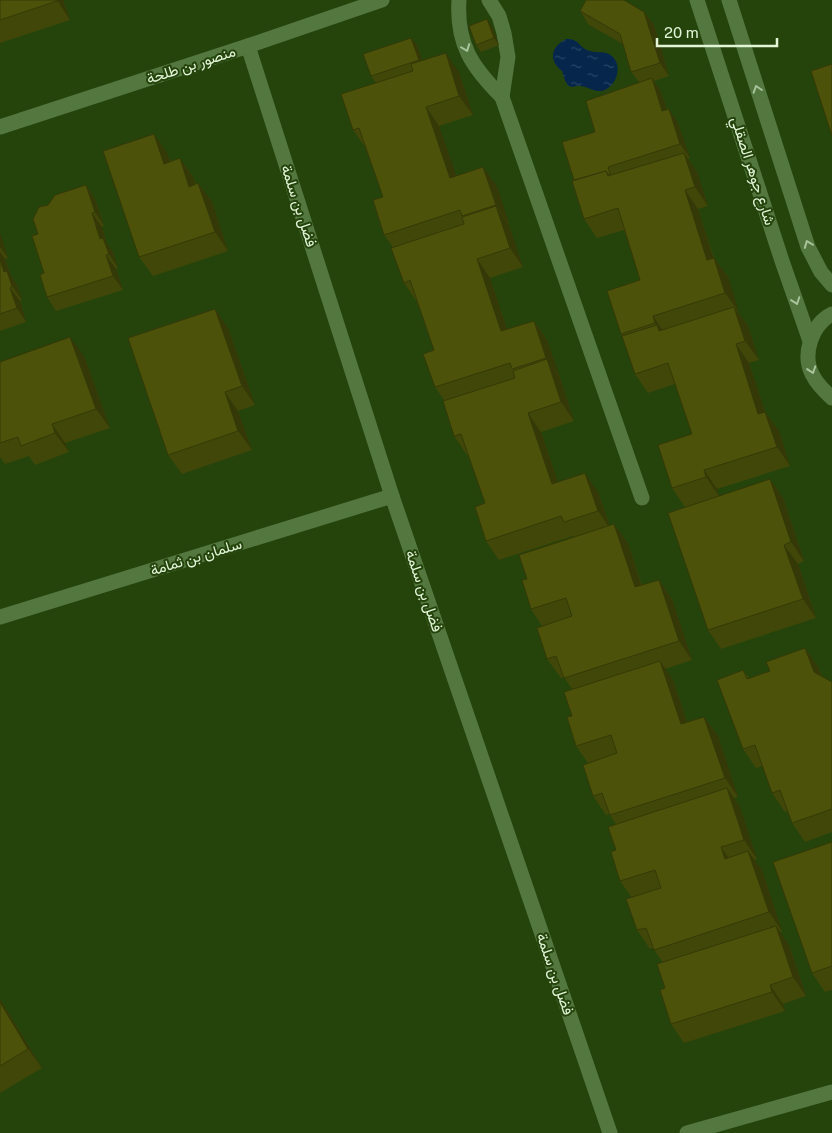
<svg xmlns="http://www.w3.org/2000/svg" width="832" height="1133" font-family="'Public Sans',Vazirmatn,sans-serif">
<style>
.water{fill:url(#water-ripples)}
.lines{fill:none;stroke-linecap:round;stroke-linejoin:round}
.minor{stroke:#547740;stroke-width:15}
.wall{fill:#414709}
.shaded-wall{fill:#353907}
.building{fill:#4c520a;stroke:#353907}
.oneway{stroke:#a9c39b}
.labels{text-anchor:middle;stroke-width:4;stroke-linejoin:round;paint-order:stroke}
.street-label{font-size:15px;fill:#e2f5d7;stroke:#24440c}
</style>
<defs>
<pattern id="water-ripples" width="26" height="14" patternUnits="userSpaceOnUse" patternTransform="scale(1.25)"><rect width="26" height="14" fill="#06264c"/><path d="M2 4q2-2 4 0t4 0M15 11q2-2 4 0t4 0" fill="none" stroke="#2a4665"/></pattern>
</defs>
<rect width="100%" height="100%" fill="#24440c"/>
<path class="water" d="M566,39C579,38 579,48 590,51C596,53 602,51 609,54C624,62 618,87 602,91C593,92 587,86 579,86C577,85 574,87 572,87C565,86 564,76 562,71C548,60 551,47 566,39Z"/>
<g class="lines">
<g class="minor">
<path d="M459,0C456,44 472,67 502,97L642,498"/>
<polyline points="489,0 499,16 504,33 508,57 502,97"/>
<polyline points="697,0 782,261 810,341"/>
<polyline points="729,0 808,247 821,272 832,285"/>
<polyline points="248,46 392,496 610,1133"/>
<polyline points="0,127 248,46 382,0"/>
<path d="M832,314C812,324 802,354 812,374C817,384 824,391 832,398"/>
<polyline points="0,617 392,496"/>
<polyline points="687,1133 832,1092"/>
</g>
</g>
<g class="wall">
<polygon points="0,0 63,0 70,20 0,43"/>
<polygon points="580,11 644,12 654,25 669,76 654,81 661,92 667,110 678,123 690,158 688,159 697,172 708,206 698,209 714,258 728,277 738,312 748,326 759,360 749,363 765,412 779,431 790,466 717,489 719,496 685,507 672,488 692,434 675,384 648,393 635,374 622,336 621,334 640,280 624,230 597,238 584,219 574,180 595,132 639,82 631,72 623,44 589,25"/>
<polygon points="492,27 499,45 481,52 476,45"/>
<polygon points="411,38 417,45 422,61 459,72 473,115 439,126 456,176 497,186 509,224 508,224 523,267 490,278 507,329 534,321 547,340 560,378 574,421 541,432 558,482 598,492 610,526 628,543 642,585 659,580 672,599 692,660 665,669 673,680 687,722 704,717 718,736 738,797 734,798 740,807 757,859 754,860 762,870 782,931 780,932 789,945 806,996 783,1004 785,1011 684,1043 671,1024 665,988 663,963 653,948 650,949 637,930 632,898 620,881 616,850 616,824 609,814 606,815 593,796 588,763 576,746 572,716 572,689 564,677 561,678 547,659 542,626 531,609 527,579 574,537 573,536 499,560 486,541 485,503 468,455 467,455 454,436 444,400 435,387 434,350 417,302 404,283 393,247 384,235 383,197 366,148 353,130 413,71 376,83 371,76"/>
<polygon points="154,134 167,153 170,161 180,158 193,177 196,184 198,183 212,202 228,251 153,276 139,257"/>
<polygon points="86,185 95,199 104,226 102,227 107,244 113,252 118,268 116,269 123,290 56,311 47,297 44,273 38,234 48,205"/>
<polygon points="0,233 8,258 5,259 11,276 17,285 22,300 20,301 26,322 0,331"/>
<polygon points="228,328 255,405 238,411 252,450 182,474 168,455"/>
<polygon points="84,356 110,428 65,443 69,452 35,465 29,456 5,464 0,457 0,362"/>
<polygon points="770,479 783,498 804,561 798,564 816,618 721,649 708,630"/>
<polygon points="805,648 818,667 822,676 832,682 832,832 805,842 792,823 787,811 785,812 772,793 762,766 756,768 743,749 743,670 749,678 770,671"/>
<polygon points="832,842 832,990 825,992 812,973"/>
<polygon points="0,999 42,1068 0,1093"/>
</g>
<g class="shaded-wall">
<polygon points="57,0 63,0 70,20"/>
<polygon points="644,12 654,25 669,76 660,63"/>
<polygon points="487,19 492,27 499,45 494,38"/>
<polygon points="411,38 417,45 424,67 419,60"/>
<polygon points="446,53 459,72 473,115 459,96"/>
<polygon points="652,78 661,92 672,125 662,111"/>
<polygon points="426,107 439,126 464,197 450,178"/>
<polygon points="669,109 678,123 690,158 680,144"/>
<polygon points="154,134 167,153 177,183 164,164"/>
<polygon points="684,153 697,172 708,206 695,187"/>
<polygon points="180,158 193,177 202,206 189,187"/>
<polygon points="483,167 497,186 509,224 496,205"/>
<polygon points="198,183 212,202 228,251 215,232"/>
<polygon points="86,185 95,199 104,226 95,212"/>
<polygon points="685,190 698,209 720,279 707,260"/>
<polygon points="496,206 509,225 523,267 510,248"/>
<polygon points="92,213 102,227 107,244 113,252 118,268 109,254 100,239"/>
<polygon points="0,233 8,258 0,247"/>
<polygon points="0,252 5,259 11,276 17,285 22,300 12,286 4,272 0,259"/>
<polygon points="106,255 116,269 123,290 113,276"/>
<polygon points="714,258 728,277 739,312 725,293"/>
<polygon points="477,259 490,278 514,350 501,331"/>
<polygon points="10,288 20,301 26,322 17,308"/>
<polygon points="734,307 748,326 759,360 745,341"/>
<polygon points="215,309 228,328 255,405 242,386"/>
<polygon points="653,316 666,335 669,342 655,323"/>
<polygon points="534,321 547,340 560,377 546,358"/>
<polygon points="70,337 84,356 110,428 96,409"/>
<polygon points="736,344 749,363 772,433 758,414"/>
<polygon points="547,359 560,378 574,421 561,402"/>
<polygon points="225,392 238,411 252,450 238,431"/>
<polygon points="765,412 779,431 790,466 777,447"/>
<polygon points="528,413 541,432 565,503 552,484"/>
<polygon points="52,424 65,443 69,452 55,433"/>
<polygon points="704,470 717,489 719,496 706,477"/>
<polygon points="585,473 598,492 611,530 598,511"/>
<polygon points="770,479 783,498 804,561 791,542"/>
<polygon points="614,524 628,543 648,606 635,587"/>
<polygon points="784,545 798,564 816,618 803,599"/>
<polygon points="659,580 672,599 692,660 679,641"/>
<polygon points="805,648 818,667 827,691 814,672"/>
<polygon points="660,661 673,680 694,743 681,724"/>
<polygon points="704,717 718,736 738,797 725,778"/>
<polygon points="727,788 740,807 757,859 744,840"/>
<polygon points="721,847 734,866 725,859"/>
<polygon points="748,851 762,870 782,931 769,912"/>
<polygon points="776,926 789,945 806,996 793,977"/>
<polygon points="770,985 783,1004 785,1011 772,992"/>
<polygon points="0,999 42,1068 28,1049 0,1002"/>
</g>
<g class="building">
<polygon points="0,0 57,0 57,1 0,20"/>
<polygon points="586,0 624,0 644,12 660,63 631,72 620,34 580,11"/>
<polygon points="487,19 494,38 476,45 469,26"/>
<polygon points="411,38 419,60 371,76 363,54"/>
<polygon points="446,53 459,96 426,107 450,178 483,167 496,205 462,216 460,210 384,235 373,200 383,197 359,128 353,130 341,94 413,71 411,64"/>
<polygon points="832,64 832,136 811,71"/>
<polygon points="652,78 662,111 669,109 680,144 608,167 610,174 608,174 606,171 574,180 562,142 595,132 586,101"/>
<polygon points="154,134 164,164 180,158 189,187 198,183 215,232 139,257 103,151"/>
<polygon points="684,153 695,187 685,190 707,260 714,258 725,293 653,316 655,323 621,334 607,291 640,280 618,208 584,219 572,181 606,171 608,176"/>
<polygon points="86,185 95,212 92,213 100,239 103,238 109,254 106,255 113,276 47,297 40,275 44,273 32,236 38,234 33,219 39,207 48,205 55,195"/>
<polygon points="496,206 510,248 477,259 501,331 534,321 546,358 512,369 510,363 435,387 423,354 434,350 410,280 404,283 391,248 464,224 462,217"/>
<polygon points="0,259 4,272 7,271 12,286 10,288 17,308 0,314"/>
<polygon points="734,307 745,341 736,344 758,414 765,412 777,447 704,470 706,477 672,488 658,445 692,434 668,363 635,374 622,336 657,325 659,331"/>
<polygon points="215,309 242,386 225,392 238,431 168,455 128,338"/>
<polygon points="70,337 96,409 52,424 55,433 21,446 18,437 0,443 0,362"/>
<polygon points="547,359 561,402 528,413 552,484 585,473 598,511 564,522 561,516 486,541 475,507 485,503 461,434 454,436 443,401 515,378 513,371"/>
<polygon points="770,479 791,542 784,545 803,599 708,630 668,513"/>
<polygon points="614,524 635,587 659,580 679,641 564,678 556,656 547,659 537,628 572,616 566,598 531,609 522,580 527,579 519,555"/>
<polygon points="805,648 814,672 832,682 832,809 792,823 780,790 772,793 755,745 743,749 717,680 743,670 747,679 770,671 766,662"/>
<polygon points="660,661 681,724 704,717 725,778 610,815 602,793 593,796 583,765 617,753 611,735 576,746 567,717 572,716 564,692"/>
<polygon points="727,788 744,840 721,847 725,859 748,851 769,912 654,950 646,928 637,930 626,899 661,888 655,870 620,881 611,852 616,850 608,827"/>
<polygon points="832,842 832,966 812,973 773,862"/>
<polygon points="776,926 793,977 770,985 772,992 671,1024 660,990 665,988 657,964"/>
<polygon points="0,1002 28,1049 0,1066"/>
</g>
<defs><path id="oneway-chevron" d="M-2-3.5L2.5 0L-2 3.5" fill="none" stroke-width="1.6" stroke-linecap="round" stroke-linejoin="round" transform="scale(1.25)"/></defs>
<g class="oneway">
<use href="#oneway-chevron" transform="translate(466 48) rotate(69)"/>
<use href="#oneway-chevron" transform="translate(757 89) rotate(-108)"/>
<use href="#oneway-chevron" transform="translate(808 244) rotate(-111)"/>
<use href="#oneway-chevron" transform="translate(796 301) rotate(71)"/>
<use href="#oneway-chevron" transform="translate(812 370) rotate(71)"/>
</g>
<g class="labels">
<g class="street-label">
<text transform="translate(191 65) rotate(-18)" y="5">منصور بن طلحة</text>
<text transform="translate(753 171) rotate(72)" y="5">شارع جوهر الصقلي</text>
<text transform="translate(299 206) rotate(72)" y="5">فضل بن سلمة</text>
<text transform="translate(196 557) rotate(-17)" y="5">سلمان بن ثمامة</text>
<text transform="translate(424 591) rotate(71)" y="5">فضل بن سلمة</text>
<text transform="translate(555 974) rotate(71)" y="5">فضل بن سلمة</text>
</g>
</g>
<path d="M657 38v8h120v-8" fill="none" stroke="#e2f5d7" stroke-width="2.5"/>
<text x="664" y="38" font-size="15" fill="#e2f5d7" stroke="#24440c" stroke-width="4" paint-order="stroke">20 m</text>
</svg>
